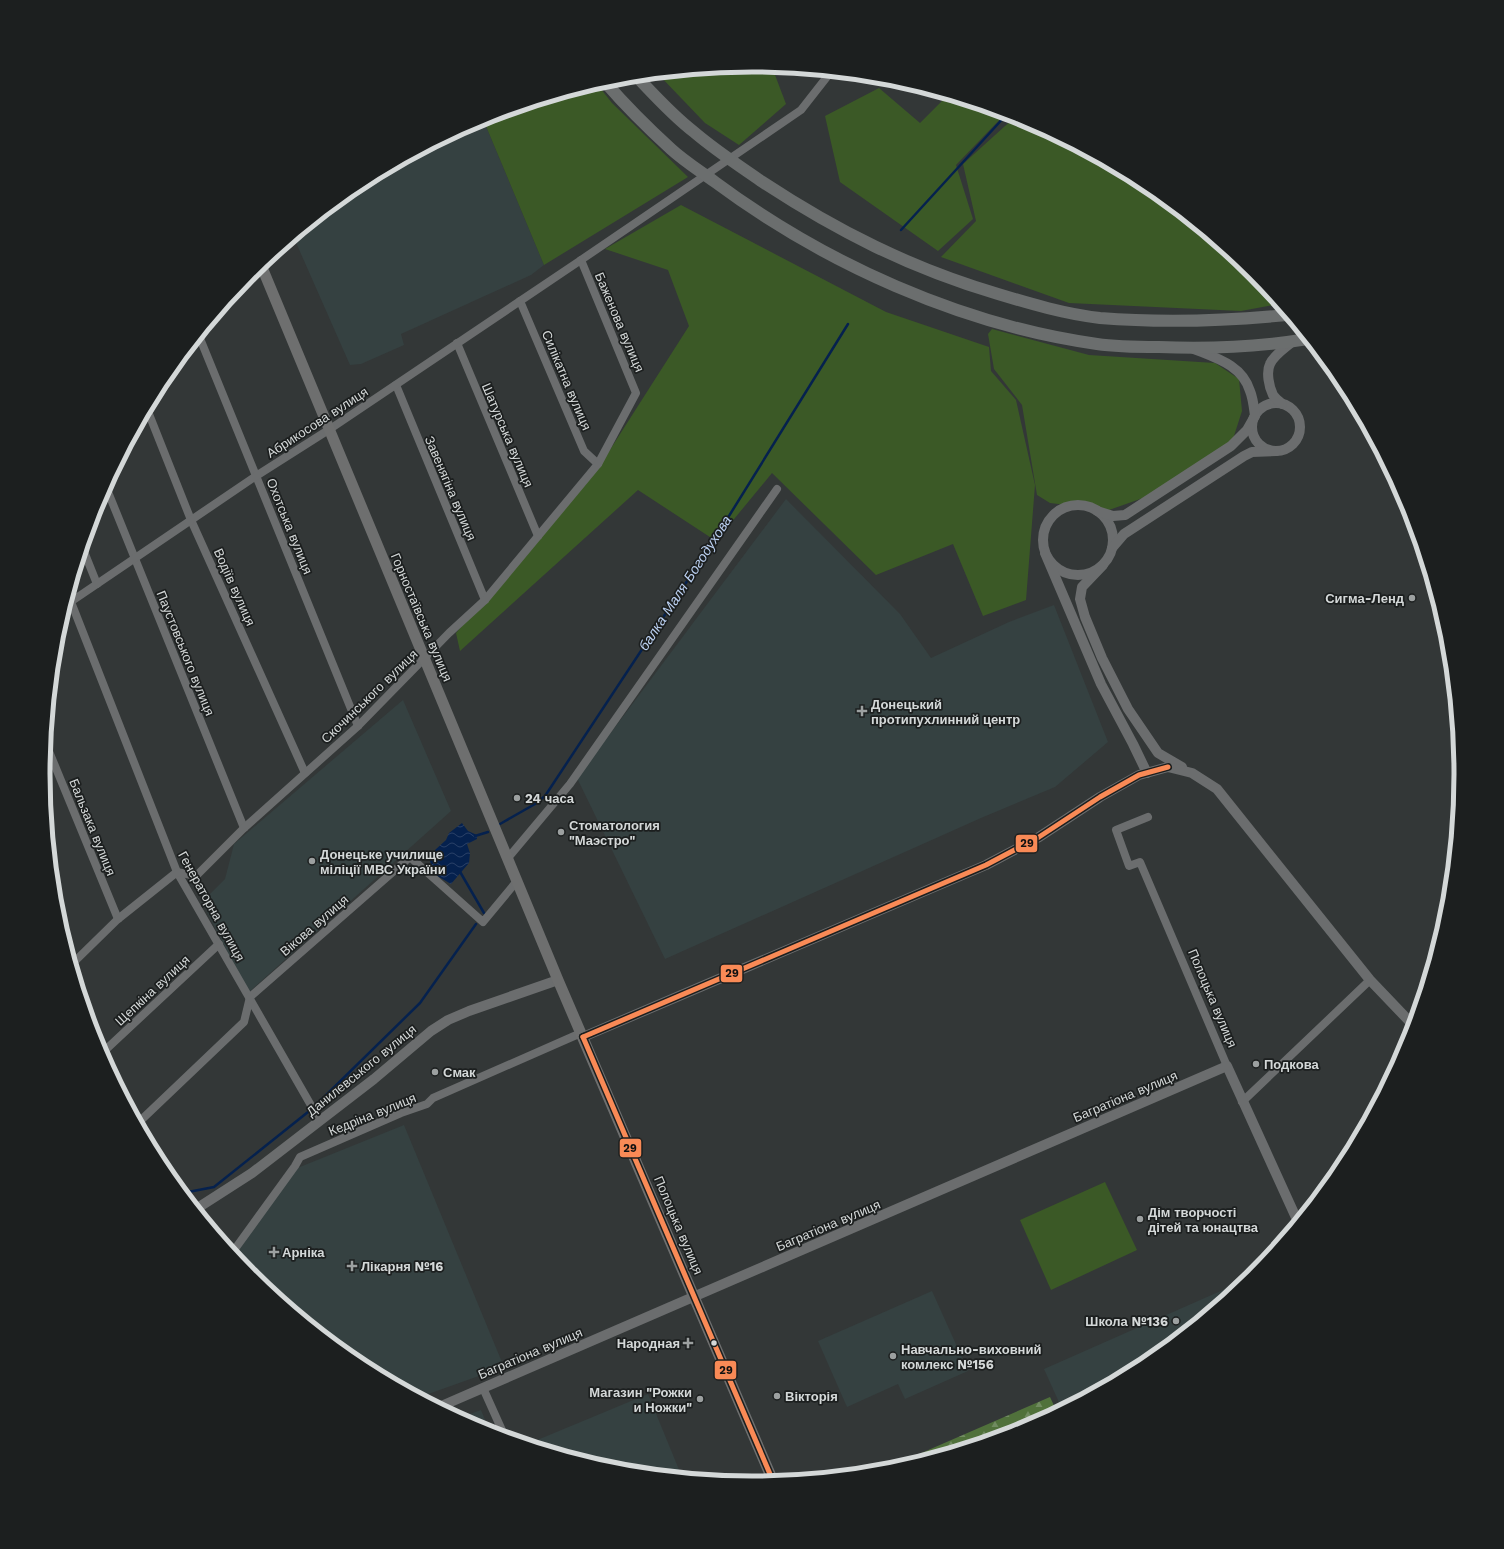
<svg xmlns="http://www.w3.org/2000/svg" width="1504" height="1549" font-family="'Work Sans',sans-serif">
<style>
.built{fill:#354141}
.green{fill:#3b5926}
.forest{fill:url(#forest-firs)}
.water{fill:url(#water-waves)}
.lines{fill:none;stroke-linecap:round;stroke-linejoin:round}
.stream{stroke:#05214e;stroke-width:2.5}
.minor{stroke:#6b6d6e;stroke-width:8}
.tertiary{stroke:#6b6d6e;stroke-width:10}
.secondary{stroke:#6e6f6f;stroke-width:11}
.primary{stroke:#6b6e6e;stroke-width:12}
.bus-1-casing{stroke:#1c1f1f;stroke-width:8}
.bus-1{stroke:#f98a56;stroke-width:5}
.poi-dot{fill:#9ca0a0;stroke:#1c1f1f;stroke-width:1.5}
.bus-dot{fill:#d4d8d8;stroke:#1c1f1f;stroke-width:1.5}
.labels{text-anchor:middle;stroke-width:3.5;stroke-linejoin:round;paint-order:stroke}
.street-label{font-size:13px;fill:#d4d8d8;stroke:#1c1f1f}
.poi-label{font-size:13px;font-weight:bold;fill:#d4d8d8;stroke:#1c1f1f;text-anchor:start}
.water-label{font-size:14px;font-style:italic;fill:#bbd0f1;stroke:#1c1f1f}
.rim{fill:none;stroke:#d4d8d8;stroke-width:5}
.line-badge{stroke:#1c1f1f;stroke-width:1.5}
.pale-badge-label{font-size:11px;text-anchor:middle;font-weight:bold;fill:#111}
</style>
<defs>
<pattern id="forest-firs" width="22" height="20" patternUnits="userSpaceOnUse"><rect width="22" height="20" fill="#50713b"/><path d="M5 1l3.5 6h-7zM16 11l3.5 6h-7z" fill="#708b60"/></pattern>
<pattern id="water-waves" width="16" height="10" patternUnits="userSpaceOnUse"><rect width="16" height="10" fill="#05214e"/><path d="M0 5q4-4 8 0t8 0" fill="none" stroke="#294067"/></pattern>
</defs>
<rect width="100%" height="100%" fill="#333737"/>
<g class="built">
<polygon points="483,119 544,265 531,275 401,334 404,345 361,364 350,365 294,238 358,185"/>
<polygon points="786,499 900,614 931,658 1009,622 1054,605 1108,742 1055,787 981,818 665,959 577,778"/>
<polygon points="403,700 451,811 248,993 202,902 225,879 234,844"/>
<polygon points="404,1125 504,1367 420,1397 358,1364 251,1276 234,1256 290,1171"/>
<polygon points="1250,1278 1146,1364 1062,1409 1044,1369"/>
<polygon points="932,1291 968,1371 905,1399 898,1384 847,1407 818,1341"/>
<polygon points="648,1394 682,1477 613,1470 531,1445 530,1443"/>
<polygon points="481,1410 490,1432 480,1429 459,1418"/>
</g>
<g class="green">
<polygon points="752,66 772,67 786,104 739,145 705,123 659,75"/>
<polygon points="597,84 612,103 688,177 544,265 483,119"/>
<polygon points="879,88 920,123 947,96 1005,114 956,165 973,219 938,251 840,182 825,116"/>
<polygon points="1015,117 1024,120 1146,185 1253,273 1279,304 1241,311 1069,303 941,257 976,221 963,164"/>
<polygon points="681,205 886,312 989,347 991,371 1016,400 1035,485 1026,600 983,616 953,544 876,575 772,473 716,541 638,490 460,651 456,633 599,467 689,326 668,270 605,249"/>
<polygon points="992,329 1089,355 1215,363 1239,379 1242,411 1233,439 1160,492 1109,510 1050,503 1037,495 1022,405 994,369 988,334"/>
<polygon points="1105,1182 1137,1250 1051,1290 1020,1220"/>
</g>
<polygon class="forest" points="1050,1397 1057,1412 1023,1430 890,1470 880,1471"/>
<polygon class="water" points="462,823 468,831 477,835 477,839 467,844 470,853 469,863 451,884 434,874 430,861 435,850 446,840 449,833"/>
<g class="lines">
<g class="stream">
<polyline points="901,230 1007,114"/>
<polyline points="500,824 535,804 545,796 711,545 848,324"/>
<polyline points="475,836 488,832"/>
<polyline points="459,870 484,913"/>
<polyline points="318,1103 420,1003 476,924"/>
<polyline points="183,1193 214,1187 308,1112"/>
</g>
<g class="minor">
<polyline points="520,301 584,451 598,464"/>
<polyline points="199,336 358,726"/>
<polyline points="457,343 538,536"/>
<polyline points="396,385 485,600"/>
<polyline points="147,409 191,520 305,773"/>
<polyline points="106,487 244,828"/>
<polyline points="83,549 97,584"/>
<polyline points="71,602 177,872 320,1121"/>
<polyline points="66,605 256,476 330,429 581,260 801,110 830,73"/>
<polyline points="46,744 118,919"/>
<polyline points="1148,817 1116,830 1129,866 1140,862 1227,1066"/>
<polyline points="508,858 570,784 777,489"/>
<polyline points="72,964 118,919 177,872 196,876 244,828 358,726 449,633 485,600 598,464 636,393 581,260"/>
<polyline points="101,1054 219,944"/>
<polyline points="1242,1102 1370,980"/>
<polyline points="138,1123 244,1022 250,997 410,857 483,922 517,881"/>
<polyline points="232,1253 295,1166 300,1157 401,1113 427,1104 433,1098 581,1033"/>
<polyline points="483,1388 505,1437"/>
</g>
<g class="tertiary">
<circle cx="1276" cy="427" r="24"/>
<path d="M1282,404C1279,401 1275,398 1273,395C1269,387 1266,372 1270,364C1274,355 1285,348 1292,342"/>
<circle cx="1078" cy="540" r="35"/>
<path d="M1097,511L1113,516L1125,515L1231,446L1247,430L1255,416C1254,408 1253,398 1250,391C1242,365 1216,358 1194,349"/>
<polyline points="1112,548 1124,534 1244,456 1252,452 1276,451"/>
<polyline points="1045,553 1101,684 1133,744 1147,773"/>
<polyline points="1103,565 1082,587 1080,599 1085,617 1102,658 1128,709 1158,753 1182,767"/>
<polyline points="583,1037 986,865 1039,837 1100,797 1139,775 1168,767 1192,773 1217,789 1370,980 1413,1025"/>
<polyline points="196,1209 252,1173 374,1079 431,1031 448,1020 469,1011 558,980"/>
<polyline points="439,1407 1227,1066 1298,1222"/>
</g>
<polyline class="secondary" points="261,265 558,980 773,1481"/>
<g class="primary">
<path d="M637,77C654,95 674,117 694,132C715,150 738,165 761,181C837,231 910,268 998,294C1031,304 1065,314 1100,318C1162,323 1225,321 1287,315"/>
<path d="M605,82C625,105 648,128 671,149C684,161 700,171 715,182C824,263 961,325 1097,344C1117,347 1139,347 1159,347C1209,349 1258,347 1308,339"/>
</g>
<g class="bus-1-casing">
<g id="bus-1">
<polyline points="583,1037 986,865 1039,837 1100,797 1139,775 1168,767"/>
<polyline points="583,1037 773,1481"/>
</g>
</g>
<use href="#bus-1" class="bus-1"/>
</g>
<g class="poi-dot">
<circle cx="1412" cy="598" r="4"/>
<path d="M860 705h4v4h4v4h-4v4h-4v-4h-4v-4h4z"/>
<circle cx="517" cy="798" r="4"/>
<circle cx="561" cy="832" r="4"/>
<circle cx="312" cy="861" r="4"/>
<circle cx="1256" cy="1064" r="4"/>
<circle cx="435" cy="1072" r="4"/>
<circle cx="1140" cy="1219" r="4"/>
<path d="M272 1246h4v4h4v4h-4v4h-4v-4h-4v-4h4z"/>
<path d="M350 1260h4v4h4v4h-4v4h-4v-4h-4v-4h4z"/>
<circle cx="1176" cy="1321" r="4"/>
<path d="M686 1337h4v4h4v4h-4v4h-4v-4h-4v-4h4z"/>
<circle cx="893" cy="1356" r="4"/>
<circle cx="777" cy="1396" r="4"/>
<circle cx="700" cy="1399" r="4"/>
</g>
<circle class="bus-dot" cx="714" cy="1343" r="3.5"/>
<g class="labels">
<g class="street-label">
<text transform="translate(620 322) rotate(67)" y="5">Баженова вулиця</text>
<text transform="translate(567 380) rotate(67)" y="5">Силікатна вулиця</text>
<text transform="translate(317 422) rotate(-33)" y="5">Абрикосова вулиця</text>
<text transform="translate(508 435) rotate(67)" y="5">Шатурська вулиця</text>
<text transform="translate(451 488) rotate(67)" y="5">Завенягіна вулиця</text>
<text transform="translate(290 526) rotate(68)" y="5">Охотська вулиця</text>
<text transform="translate(235 587) rotate(66)" y="5">Водіїв вулиця</text>
<text transform="translate(422 617) rotate(67)" y="5">Горностаївська вулиця</text>
<text transform="translate(186 653) rotate(68)" y="5">Паустовського вулиця</text>
<text transform="translate(369 696) rotate(-44)" y="5">Скочинського вулиця</text>
<text transform="translate(93 827) rotate(68)" y="5">Бальзака вулиця</text>
<text transform="translate(212 906) rotate(61)" y="5">Генераторна вулиця</text>
<text transform="translate(314 925) rotate(-41)" y="5">Вікова вулиця</text>
<text transform="translate(152 990) rotate(-43)" y="5">Щепкіна вулиця</text>
<text transform="translate(1213 998) rotate(67)" y="5">Полоцька вулиця</text>
<text transform="translate(361 1070) rotate(-39)" y="5">Данилевського вулиця</text>
<text transform="translate(1125 1096) rotate(-23)" y="5">Багратіона вулиця</text>
<text transform="translate(372 1114) rotate(-22)" y="5">Кедріна вулиця</text>
<text transform="translate(679 1225) rotate(67)" y="5">Полоцька вулиця</text>
<text transform="translate(828 1225) rotate(-23)" y="5">Багратіона вулиця</text>
<text transform="translate(530 1353) rotate(-23)" y="5">Багратіона вулиця</text>
</g>
<g class="poi-label">
<text x="1404" y="603" text-anchor="end">Сигма-Ленд</text>
<text x="871" y="709">Донецький<tspan x="871" dy="15">протипухлинний центр</tspan></text>
<text x="525" y="803">24 часа</text>
<text x="569" y="830">Стоматология<tspan x="569" dy="15">"Маэстро"</tspan></text>
<text x="320" y="859">Донецьке училище<tspan x="320" dy="15">міліції МВС України</tspan></text>
<text x="1264" y="1069">Подкова</text>
<text x="443" y="1077">Смак</text>
<text x="1148" y="1217">Дім творчості<tspan x="1148" dy="15">дітей та юнацтва</tspan></text>
<text x="282" y="1257">Арніка</text>
<text x="361" y="1271">Лікарня №16</text>
<text x="1168" y="1326" text-anchor="end">Школа №136</text>
<text x="680" y="1348" text-anchor="end">Народная</text>
<text x="901" y="1354">Навчально-виховний<tspan x="901" dy="15">комлекс №156</tspan></text>
<text x="692" y="1397" text-anchor="end">Магазин "Рожки<tspan x="692" dy="15">и Ножки"</tspan></text>
<text x="785" y="1401">Вікторія</text>
</g>
<g class="water-label">
<text transform="translate(685 583) rotate(-57)" y="5">балка Маля Богодухова</text>
</g>
</g>
<path d="M0 0H1504V1549H0ZM50 774a702 702 0 1 1 1404 0a702 702 0 1 1-1404 0Z" fill="#1c1f1f" fill-rule="evenodd"/>
<path class="rim" d="M50 774a702 702 0 1 1 1404 0a702 702 0 1 1-1404 0Z"/>
<g class="line-badge">
<rect x="1015" y="834" width="23" height="19" rx="4" fill="#f98a56"/>
<rect x="720" y="964" width="23" height="19" rx="4" fill="#f98a56"/>
<rect x="619" y="1138" width="23" height="20" rx="4" fill="#f98a56"/>
<rect x="714" y="1360" width="23" height="20" rx="4" fill="#f98a56"/>
</g>
<g class="pale-badge-label">
<text x="1027" y="847">29</text>
<text x="732" y="977">29</text>
<text x="630" y="1152">29</text>
<text x="726" y="1374">29</text>
</g>
</svg>
